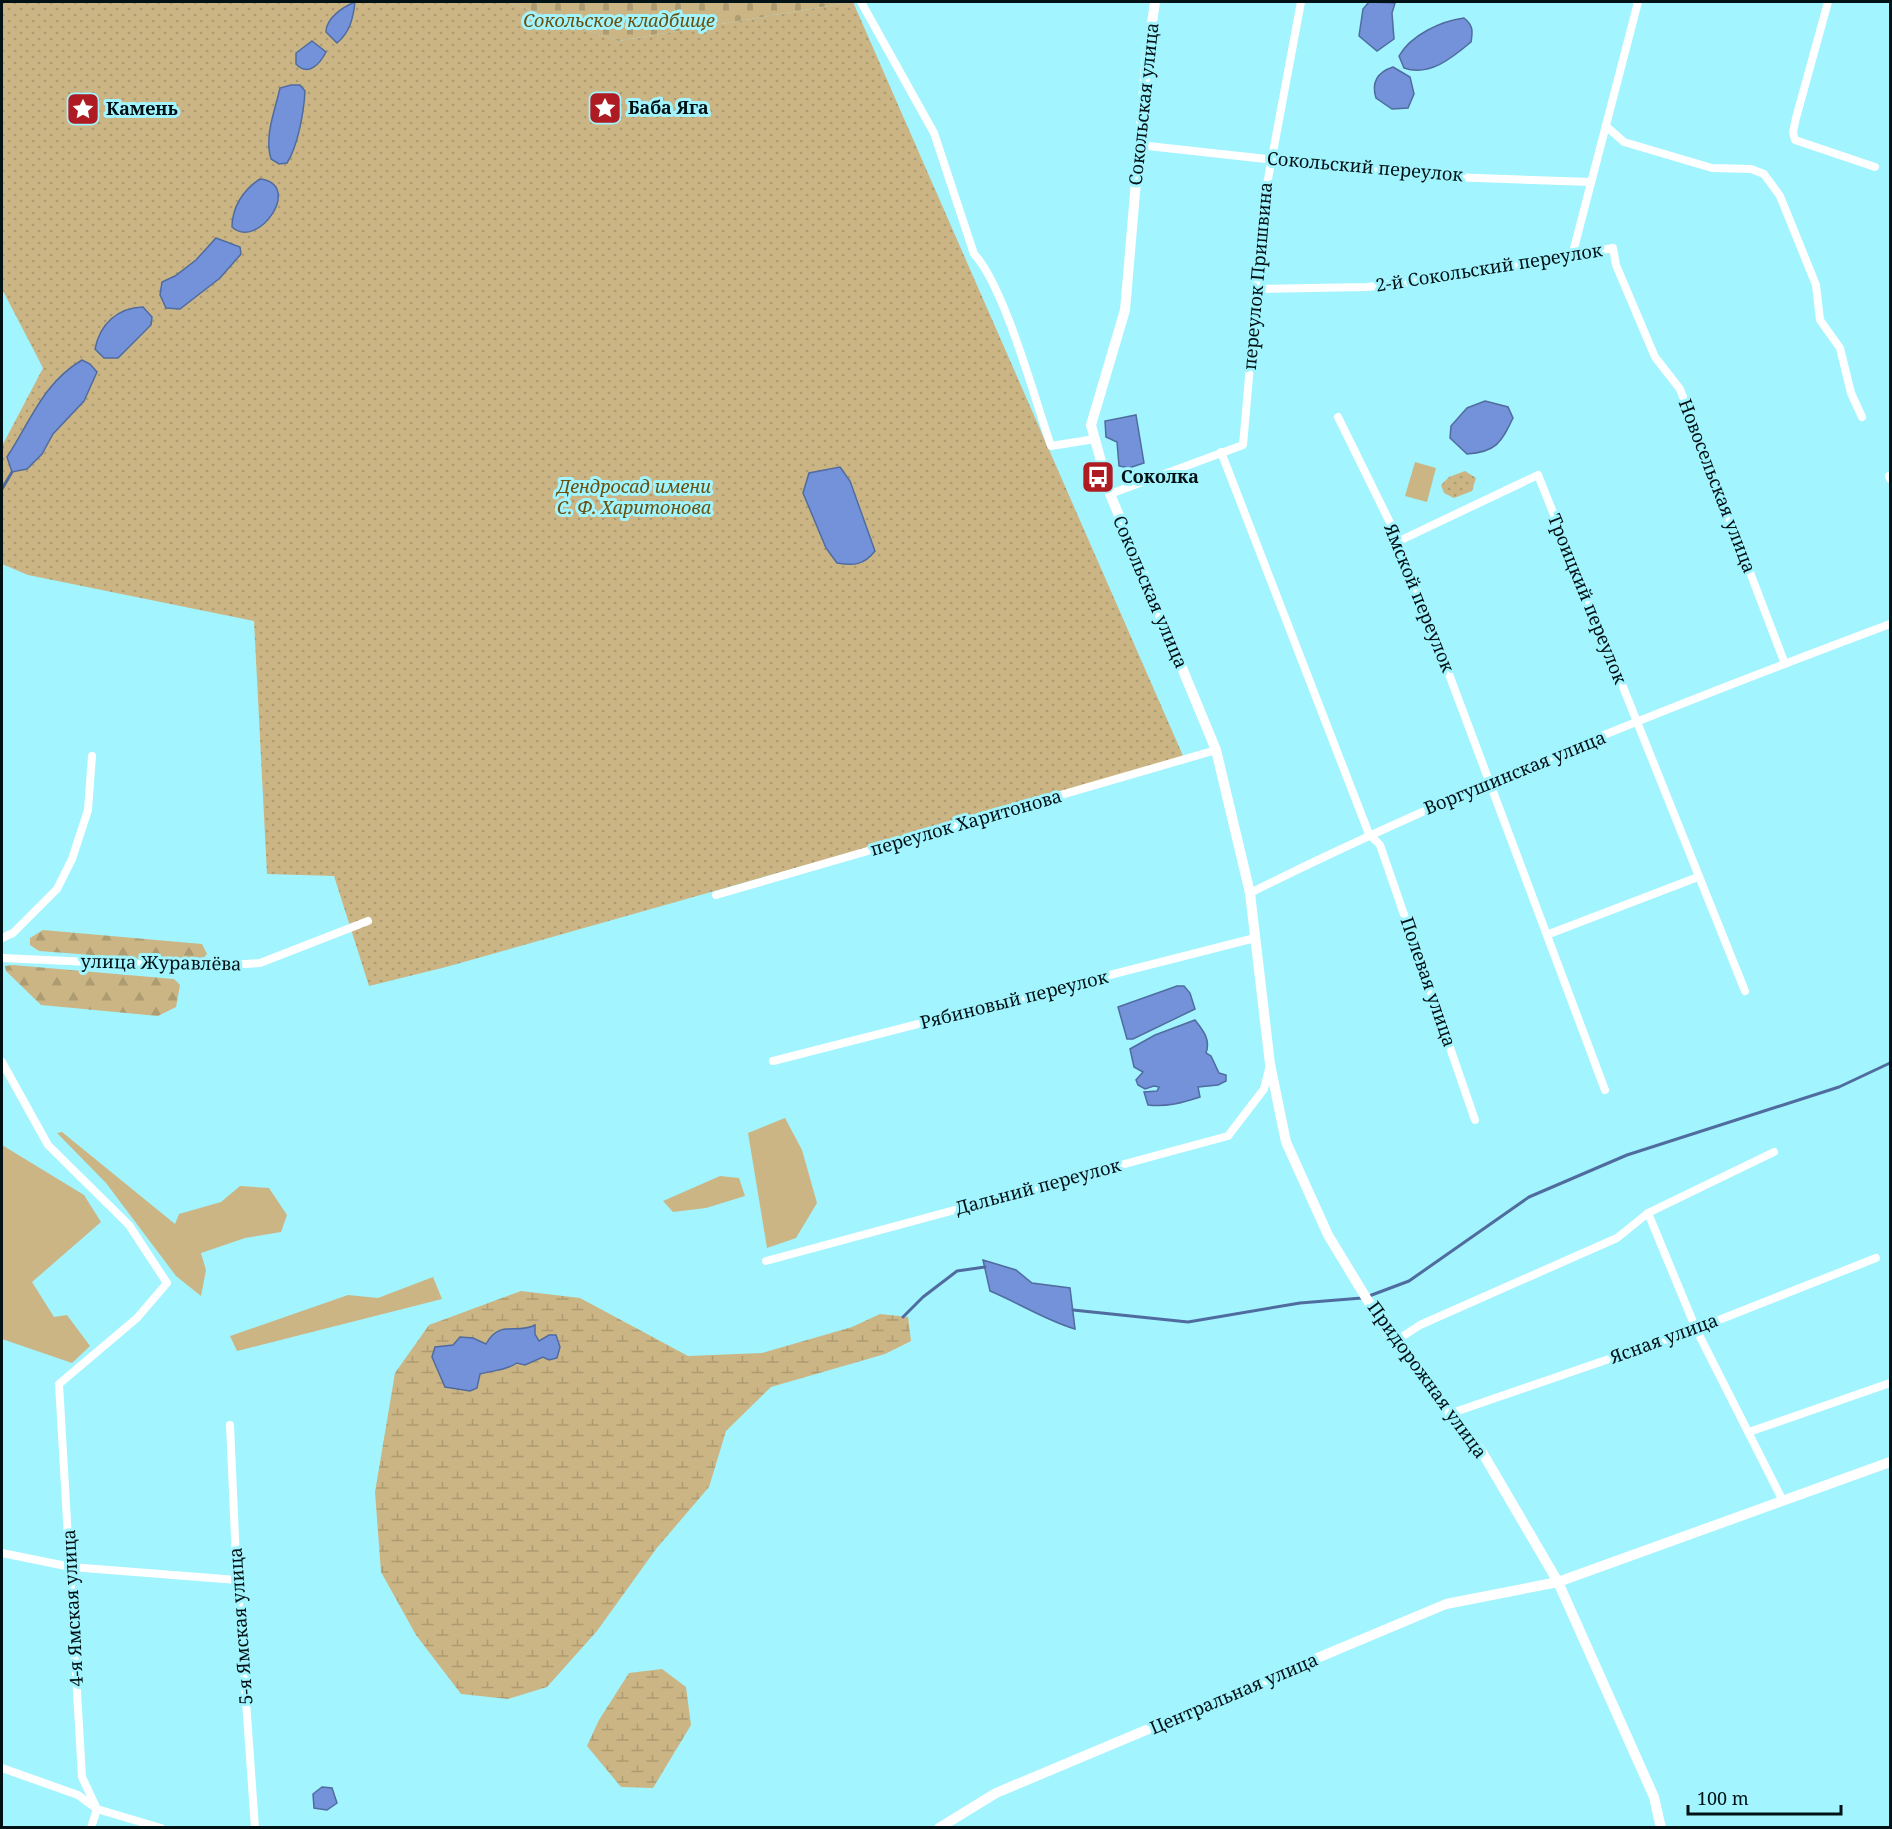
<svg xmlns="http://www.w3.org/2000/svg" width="1892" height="1829" font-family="'Noto Serif',serif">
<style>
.grass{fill:#ccb584}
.forest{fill:url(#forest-firs)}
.wetland{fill:url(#wetland-marsh)}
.cemetery{fill:url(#cemetery-stones)}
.park{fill:url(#park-dots)}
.water{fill:#7392da;stroke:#506c9f;stroke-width:1.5}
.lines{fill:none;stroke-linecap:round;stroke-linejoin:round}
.stream{stroke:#506c9f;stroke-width:3}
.minor{stroke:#fff;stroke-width:8}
.tertiary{stroke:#fff;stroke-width:10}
.labels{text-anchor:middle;stroke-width:6;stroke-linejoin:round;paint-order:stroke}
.park-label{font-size:18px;font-style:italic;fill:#6a500d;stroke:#a2f4fe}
.street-label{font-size:18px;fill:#001215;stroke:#a2f4fe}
.poi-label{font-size:18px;font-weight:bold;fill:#001215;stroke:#a2f4fe;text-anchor:start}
</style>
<defs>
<pattern id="forest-firs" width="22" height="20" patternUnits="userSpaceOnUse" patternTransform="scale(1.5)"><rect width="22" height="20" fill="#ccb584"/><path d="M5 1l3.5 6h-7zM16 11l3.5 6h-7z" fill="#ad9b71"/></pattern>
<pattern id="wetland-marsh" width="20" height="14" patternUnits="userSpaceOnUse" patternTransform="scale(1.5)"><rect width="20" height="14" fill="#ccb584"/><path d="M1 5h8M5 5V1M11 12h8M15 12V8" fill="none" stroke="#ad9b71"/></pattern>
<pattern id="cemetery-stones" width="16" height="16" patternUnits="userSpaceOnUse" patternTransform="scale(1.5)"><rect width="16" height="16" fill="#ccb584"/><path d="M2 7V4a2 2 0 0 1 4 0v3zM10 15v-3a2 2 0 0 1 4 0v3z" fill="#ad9b71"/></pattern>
<pattern id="park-dots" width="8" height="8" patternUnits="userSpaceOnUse" patternTransform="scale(1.5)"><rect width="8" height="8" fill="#ccb584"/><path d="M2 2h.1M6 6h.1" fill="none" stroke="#ad9b71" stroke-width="1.8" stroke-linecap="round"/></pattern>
</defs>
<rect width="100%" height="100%" fill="#a2f4fe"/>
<g class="grass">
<polygon points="1415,462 1436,468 1427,502 1405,496"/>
<polygon points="785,1118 802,1150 817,1203 796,1238 767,1248 748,1133"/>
<polygon points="62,1132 175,1224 179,1214 221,1202 240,1186 269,1188 287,1215 281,1232 245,1238 201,1253 206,1270 201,1296 176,1276 106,1183 57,1133"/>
<polygon points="2,1145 84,1195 101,1222 32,1282 54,1317 67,1315 90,1346 72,1363 2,1339"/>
<polygon points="720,1176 739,1178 745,1196 706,1208 673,1212 663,1201"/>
<polygon points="433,1277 442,1299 237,1351 230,1336 348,1295 378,1298"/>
</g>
<g class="forest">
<polygon points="43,930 202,944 207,954 199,963 39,951 30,945 30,938"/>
<polygon points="13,965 174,979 180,985 176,1007 158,1016 41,1005 6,971 5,966"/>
</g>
<g class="wetland">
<polygon points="521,1291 580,1298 688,1356 762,1353 852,1327 880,1314 908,1317 911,1341 885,1354 771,1387 726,1431 709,1487 656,1549 597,1631 547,1687 508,1699 461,1694 416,1635 381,1572 375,1492 395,1373 429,1325"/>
<polygon points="662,1669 686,1687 691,1725 653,1788 621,1787 587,1746 599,1720 629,1673"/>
</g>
<polygon class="cemetery" points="507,2 853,2 618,41"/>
<g class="park">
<polygon points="2,2 507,2 618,41 853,2 1184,758 446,967 369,986 334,876 267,874 254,621 28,575 2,564 2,446 43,368 2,289"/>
<polygon points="1465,471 1476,478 1472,491 1454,498 1444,493 1441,485 1449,477"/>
</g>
<g class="water">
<path d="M355,2C353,19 350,32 337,43L326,32C326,18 343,7 355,2Z"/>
<polygon points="1369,2 1395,3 1392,13 1394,39 1377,51 1359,36 1363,9"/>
<path d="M1464,18C1473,25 1473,31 1471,42C1452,58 1429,77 1404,68L1399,56C1411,35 1441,21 1464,18Z"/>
<path d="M312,41L326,52C320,64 308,77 296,64V53Z"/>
<path d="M1393,67L1410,77L1414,94L1408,108L1392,109L1376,98C1371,82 1378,72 1393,67Z"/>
<path d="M291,85H300L305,91C304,111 298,146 287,163L279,164L271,159C264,136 275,111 280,88Z"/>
<path d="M260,179C304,184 258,251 232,227C232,207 244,189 260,179Z"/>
<polygon points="216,238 240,247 241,254 220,278 180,309 166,308 160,295 162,282 175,276 196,260"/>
<path d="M143,307L152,317L151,325L118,358H104L95,349C100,324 117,308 143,307Z"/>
<path d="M82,360L90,364L97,372L84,401L53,434L42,454L27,469L12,472L7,457C31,421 42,384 82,360Z"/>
<path d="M1485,401L1508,407L1513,418C1501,443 1496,452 1467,454L1450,438L1451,426L1467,408Z"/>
<polygon points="1136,415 1144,463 1129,468 1119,466 1117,442 1106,437 1105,421"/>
<path d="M840,467L850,481L875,551C864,565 854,566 837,563L826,548L803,493L809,473Z"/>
<polygon points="1177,986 1184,986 1190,993 1195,1009 1133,1039 1127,1039 1118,1007"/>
<path d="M1195,1020C1203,1030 1211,1040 1206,1053L1211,1056L1219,1073L1226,1075V1081L1218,1085L1198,1087L1200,1097C1182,1103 1167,1107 1148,1105L1144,1092L1157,1091L1159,1087L1154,1086L1145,1089L1138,1085L1136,1080L1143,1072L1134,1067L1130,1049L1155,1035Z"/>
<path d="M983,1260L1016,1270L1032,1283L1070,1288L1075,1329C1045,1320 1019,1303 990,1291Z"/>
<path d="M535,1325V1334L539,1341L549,1335H556L560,1347L557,1358L549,1360L543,1357L525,1365L517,1363C505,1371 494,1370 480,1374L477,1388L470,1391L445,1387L432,1357L435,1347L453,1345L460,1337L473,1338L486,1344C500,1319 515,1335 535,1325Z"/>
<polygon points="322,1787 332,1788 337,1803 327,1810 314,1808 313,1794"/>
</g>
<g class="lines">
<g class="stream">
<polyline points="2,489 12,472"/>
<polyline points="1369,1296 1409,1281 1529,1197 1627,1155 1839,1087 1890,1063"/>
<polyline points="1073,1310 1188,1322 1300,1303 1362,1298"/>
<polyline points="903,1317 923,1297 957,1271 985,1267"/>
</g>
<g class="minor">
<path d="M861,2L934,133L974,254C1004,285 1035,400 1051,446L1095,439"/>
<polyline points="1828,2 1796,118 1793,132 1795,140 1875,167"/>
<polyline points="1607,127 1624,142 1712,168 1751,169 1764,174 1780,196 1816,285 1820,320 1840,348 1851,393 1862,417"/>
<polyline points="1139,145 1421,176 1591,182"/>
<polyline points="1572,256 1638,2"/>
<polyline points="1257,289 1367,287 1458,276 1613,248 1616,265 1655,357 1680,389 1785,664"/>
<polyline points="1338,417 1399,541 1605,1090"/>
<polyline points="1221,452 1369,834 1380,845 1475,1120"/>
<polyline points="1889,476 1890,479"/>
<polyline points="1110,494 1243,445 1265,195 1301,2"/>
<polyline points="1399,541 1538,475 1745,991"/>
<path d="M1250,893C1457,790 1674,705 1890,624"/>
<polyline points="716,895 1216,750"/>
<polyline points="1549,934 1698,877"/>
<polyline points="2,938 13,933 57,889 72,859 88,810 92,756"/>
<polyline points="2,958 200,967 260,963 368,921"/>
<polyline points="773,1061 1255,938"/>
<polyline points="2,1062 48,1145 129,1225 167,1283 137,1318 59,1384 82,1777 97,1809 91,1828"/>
<polyline points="1648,1213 1696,1329 1783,1501"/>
<polyline points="766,1261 1228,1136 1264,1089 1270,1065"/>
<polyline points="1394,1342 1420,1325 1617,1238 1648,1213 1774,1152"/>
<polyline points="1449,1414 1696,1329 1876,1258"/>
<polyline points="230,1425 236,1560 255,1828"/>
<polyline points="1749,1432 1890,1383"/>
<polyline points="2,1553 71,1567 237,1580"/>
<polyline points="2,1768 78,1795 97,1809 161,1828"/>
</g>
<g class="tertiary">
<polyline points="1155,2 1146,65 1125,310 1091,425 1110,494 1216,750 1250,893 1270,1064 1286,1142 1328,1235 1388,1334 1482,1452 1558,1582 1654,1797 1661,1828"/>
<polyline points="939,1828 996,1793 1446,1604 1558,1582 1890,1462"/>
</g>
</g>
<defs>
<g id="sight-square" transform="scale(1.725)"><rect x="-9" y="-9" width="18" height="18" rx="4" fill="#ae1b22" stroke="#a2f4fe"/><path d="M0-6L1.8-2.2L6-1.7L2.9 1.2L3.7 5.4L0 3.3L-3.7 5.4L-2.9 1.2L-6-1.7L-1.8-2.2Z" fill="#fff"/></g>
<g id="bus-square" transform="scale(1.725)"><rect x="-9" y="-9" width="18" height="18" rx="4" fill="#ae1b22" stroke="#a2f4fe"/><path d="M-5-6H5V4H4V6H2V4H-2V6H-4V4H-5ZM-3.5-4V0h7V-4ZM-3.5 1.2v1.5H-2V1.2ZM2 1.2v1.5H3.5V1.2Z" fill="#fff"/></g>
</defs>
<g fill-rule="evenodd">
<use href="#sight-square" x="605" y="108"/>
<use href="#sight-square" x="83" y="109"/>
<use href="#bus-square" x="1098" y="477"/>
</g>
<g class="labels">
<g class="park-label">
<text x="619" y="27">Сокольское кладбище</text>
<text x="634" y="493">Дендросад имени<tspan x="634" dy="21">С. Ф. Харитонова</tspan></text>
</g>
<g class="street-label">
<text transform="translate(1144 104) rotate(-84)" y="6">Сокольская улица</text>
<text transform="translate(1365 167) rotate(5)" y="6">Сокольский переулок</text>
<text transform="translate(1489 268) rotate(-9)" y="6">2-й Сокольский переулок</text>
<text transform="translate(1258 276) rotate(-85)" y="6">переулок Пришвина</text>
<text transform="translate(1717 486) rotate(69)" y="6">Новосельская улица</text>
<text transform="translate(1150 592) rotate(67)" y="6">Сокольская улица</text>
<text transform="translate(1419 598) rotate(68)" y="6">Ямской переулок</text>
<text transform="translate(1587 599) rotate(68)" y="6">Троицкий переулок</text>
<text transform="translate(1515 773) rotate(-22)" y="6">Воргушинская улица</text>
<text transform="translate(966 823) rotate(-16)" y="6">переулок Харитонова</text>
<text transform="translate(161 963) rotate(1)" y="6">улица Журавлёва</text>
<text transform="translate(1428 982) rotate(71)" y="6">Полевая улица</text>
<text transform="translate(1014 1000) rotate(-14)" y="6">Рябиновый переулок</text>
<text transform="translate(1038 1187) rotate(-15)" y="6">Дальний переулок</text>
<text transform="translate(1664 1339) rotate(-20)" y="6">Ясная улица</text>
<text transform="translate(1427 1380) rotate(54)" y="6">Придорожная улица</text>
<text transform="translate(73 1608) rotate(-93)" y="6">4-я Ямская улица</text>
<text transform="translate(241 1626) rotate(-94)" y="6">5-я Ямская улица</text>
<text transform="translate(1234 1694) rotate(-23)" y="6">Центральная улица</text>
</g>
<g class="poi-label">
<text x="628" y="114">Баба Яга</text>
<text x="106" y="115">Камень</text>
<text x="1121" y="483">Соколка</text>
</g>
</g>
<rect width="1892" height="1829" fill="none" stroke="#001215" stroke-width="6"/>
<path d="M1688 1805v9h153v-9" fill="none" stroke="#001215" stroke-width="3"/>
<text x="1697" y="1805" font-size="18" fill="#001215" stroke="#a2f4fe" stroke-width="4.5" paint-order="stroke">100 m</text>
</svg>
